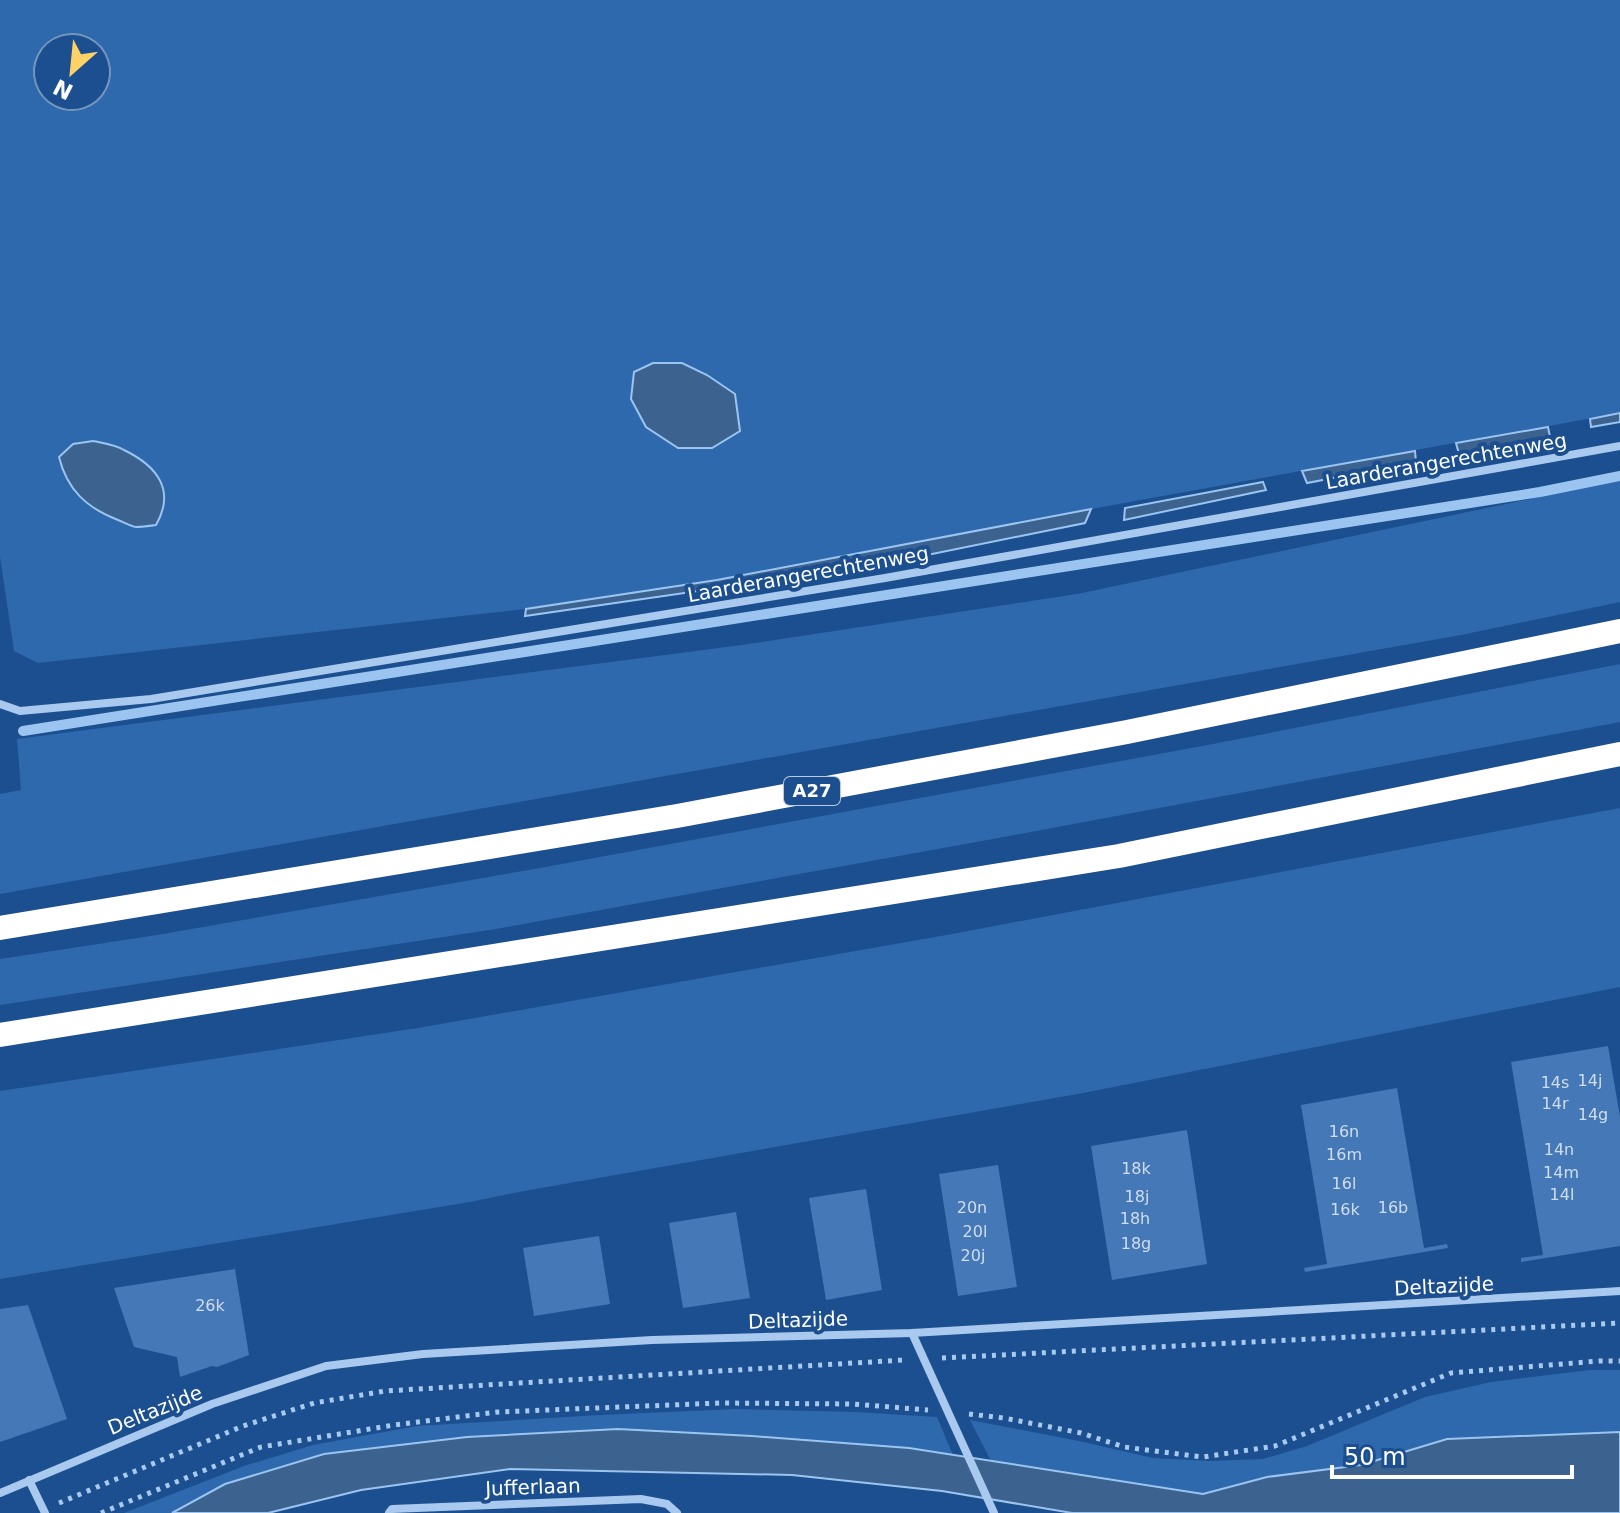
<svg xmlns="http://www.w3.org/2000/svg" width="1620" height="1513" font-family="'DejaVu Sans',sans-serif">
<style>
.green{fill:#2e69ad;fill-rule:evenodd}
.water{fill:#3c6290;stroke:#9cc4f0;stroke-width:2}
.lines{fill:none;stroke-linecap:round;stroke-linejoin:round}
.stream{stroke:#9cc4f0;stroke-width:10}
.building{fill:#4478b7}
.path{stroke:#a9c9ee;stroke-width:5;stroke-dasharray:4 6;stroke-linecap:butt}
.minor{stroke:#a9c9ee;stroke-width:8}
.motorway{stroke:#fff;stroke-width:24}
.labels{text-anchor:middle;stroke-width:8;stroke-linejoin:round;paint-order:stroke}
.number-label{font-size:16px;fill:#d0dded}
.shield{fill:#1b4f8f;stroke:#bbcadd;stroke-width:2}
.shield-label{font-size:18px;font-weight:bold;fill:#fff}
.street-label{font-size:20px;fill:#fff;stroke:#1b4f8f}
</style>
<rect width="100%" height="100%" fill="#1b4f8f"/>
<g class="green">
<path d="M0,0H1620V413L1102,507L717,580L526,609L38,663L14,651L0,557ZM48,48H96V96H48Z"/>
<polygon points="1620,480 1620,602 1461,635 0,894 0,794 21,790 17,739 742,645 1077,594"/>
<polygon points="1620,664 1620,722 993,839 496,929 0,1005 0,959 157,935 540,868 1213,744"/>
<polygon points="1620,808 1620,987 1078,1094 524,1191 470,1202 0,1279 0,1091 418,1028 952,934"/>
<polygon points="1590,1370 1620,1370 1620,1432 1447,1439 1361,1465 1267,1477 1203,1494 991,1461 970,1420 1079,1441 1153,1458 1211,1461 1263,1459 1307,1446 1425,1397 1491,1382"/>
<polygon points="735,1409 856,1412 937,1417 953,1455 909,1448 752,1436 618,1429 467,1437 225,1484 172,1513 124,1513 244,1466 313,1445 417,1426 600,1415"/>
</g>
<g class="water">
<polygon points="653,363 682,363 707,375 735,394 740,431 712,448 678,448 646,427 631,399 634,372"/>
<polygon points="1620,413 1620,422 1591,427 1590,419"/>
<polygon points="1548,427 1550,437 1459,454 1456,443"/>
<path d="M93,441C103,443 115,445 124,450C157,466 176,490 156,525C149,526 142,527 136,527C130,526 124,522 118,520C87,508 67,490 59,457L73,444Z"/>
<polygon points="1415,451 1416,462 1307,483 1302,471"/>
<polygon points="1263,482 1266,490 1124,520 1125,508"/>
<polygon points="1091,509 1085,523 878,565 525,616 526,609 717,580"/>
<polygon points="618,1429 752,1436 909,1448 1203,1494 1267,1477 1361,1465 1447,1439 1620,1432 1620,1513 1072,1513 942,1491 792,1475 510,1469 361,1490 268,1513 172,1513 225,1484 324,1454 467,1437"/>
</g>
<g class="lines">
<polyline class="stream" points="23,731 1540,492 1620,476"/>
</g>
<g class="building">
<polygon points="1608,1046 1620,1117 1620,1246 1521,1262 1521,1258 1543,1255 1511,1062"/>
<polygon points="1397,1088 1424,1248 1447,1244 1448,1248 1305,1272 1304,1268 1327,1264 1301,1105"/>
<polygon points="1187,1130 1207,1264 1112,1280 1091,1146"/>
<polygon points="998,1165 1017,1287 958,1296 939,1174"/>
<polygon points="866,1189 882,1290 826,1300 809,1198"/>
<polygon points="736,1212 750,1298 683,1308 669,1223"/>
<polygon points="599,1236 610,1304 534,1316 523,1248"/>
<polygon points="235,1269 249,1355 217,1367 212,1366 180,1377 177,1357 134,1347 114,1288"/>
<polygon points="28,1305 67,1419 0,1442 0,1309"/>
</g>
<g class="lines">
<g class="path">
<polyline points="942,1358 1620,1323"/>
<polyline points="969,1414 1004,1418 1081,1433 1124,1447 1203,1457 1275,1446 1451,1373 1599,1361 1620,1361"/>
<polyline points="59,1503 243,1426 314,1403 385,1391 904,1360"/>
<polyline points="101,1513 261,1447 394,1425 498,1412 720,1403 853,1404 928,1410"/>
</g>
<g class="minor">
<polyline points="0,704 20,711 151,699 885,578 1620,446"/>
<polyline points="912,1333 994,1513"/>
<polyline points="29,1480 45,1513"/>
<polyline points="0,1493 212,1404 326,1366 423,1354 652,1340 912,1333 1620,1291"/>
<polyline points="389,1513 392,1509 641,1499 667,1504 677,1513"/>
</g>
<g class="motorway">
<polyline points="0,928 677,816 1127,732 1620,631"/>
<polyline points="0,1035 1119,856 1620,754"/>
</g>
</g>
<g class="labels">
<g class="number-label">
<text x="1590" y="1086">14j</text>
<text x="1555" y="1088">14s</text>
<text x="1555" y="1109">14r</text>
<text x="1593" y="1120">14g</text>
<text x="1344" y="1137">16n</text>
<text x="1559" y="1155">14n</text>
<text x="1344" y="1160">16m</text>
<text x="1136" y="1174">18k</text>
<text x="1561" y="1178">14m</text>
<text x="1344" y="1189">16l</text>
<text x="1562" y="1200">14l</text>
<text x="1137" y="1202">18j</text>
<text x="972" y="1213">20n</text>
<text x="1393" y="1213">16b</text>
<text x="1345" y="1215">16k</text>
<text x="1135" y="1224">18h</text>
<text x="975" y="1237">20l</text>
<text x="1136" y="1249">18g</text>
<text x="973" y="1261">20j</text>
<text x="210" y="1311">26k</text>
</g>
<rect class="shield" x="784" y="777" width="56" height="28" rx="6"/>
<g class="shield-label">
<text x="812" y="797">A27</text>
</g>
<g class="street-label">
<text transform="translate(1446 461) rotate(-10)" y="7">Laarderangerechtenweg</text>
<text transform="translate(808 574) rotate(-10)" y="7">Laarderangerechtenweg</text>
<text transform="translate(1444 1286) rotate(-3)" y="7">Deltazijde</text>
<text transform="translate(798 1320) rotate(-2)" y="7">Deltazijde</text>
<text transform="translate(155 1410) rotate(-22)" y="7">Deltazijde</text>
<text transform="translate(533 1487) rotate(-2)" y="7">Jufferlaan</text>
</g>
</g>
<g transform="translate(72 72) rotate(207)"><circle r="38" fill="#1b4f8f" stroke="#7695bc" stroke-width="2"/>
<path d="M0-6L14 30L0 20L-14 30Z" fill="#ffd166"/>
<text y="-12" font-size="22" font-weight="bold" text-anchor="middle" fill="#ffffff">N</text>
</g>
<path d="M1332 1465v12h240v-12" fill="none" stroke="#ffffff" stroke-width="4"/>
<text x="1344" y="1465" font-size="24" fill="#ffffff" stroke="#1b4f8f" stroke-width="6" paint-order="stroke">50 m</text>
</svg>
